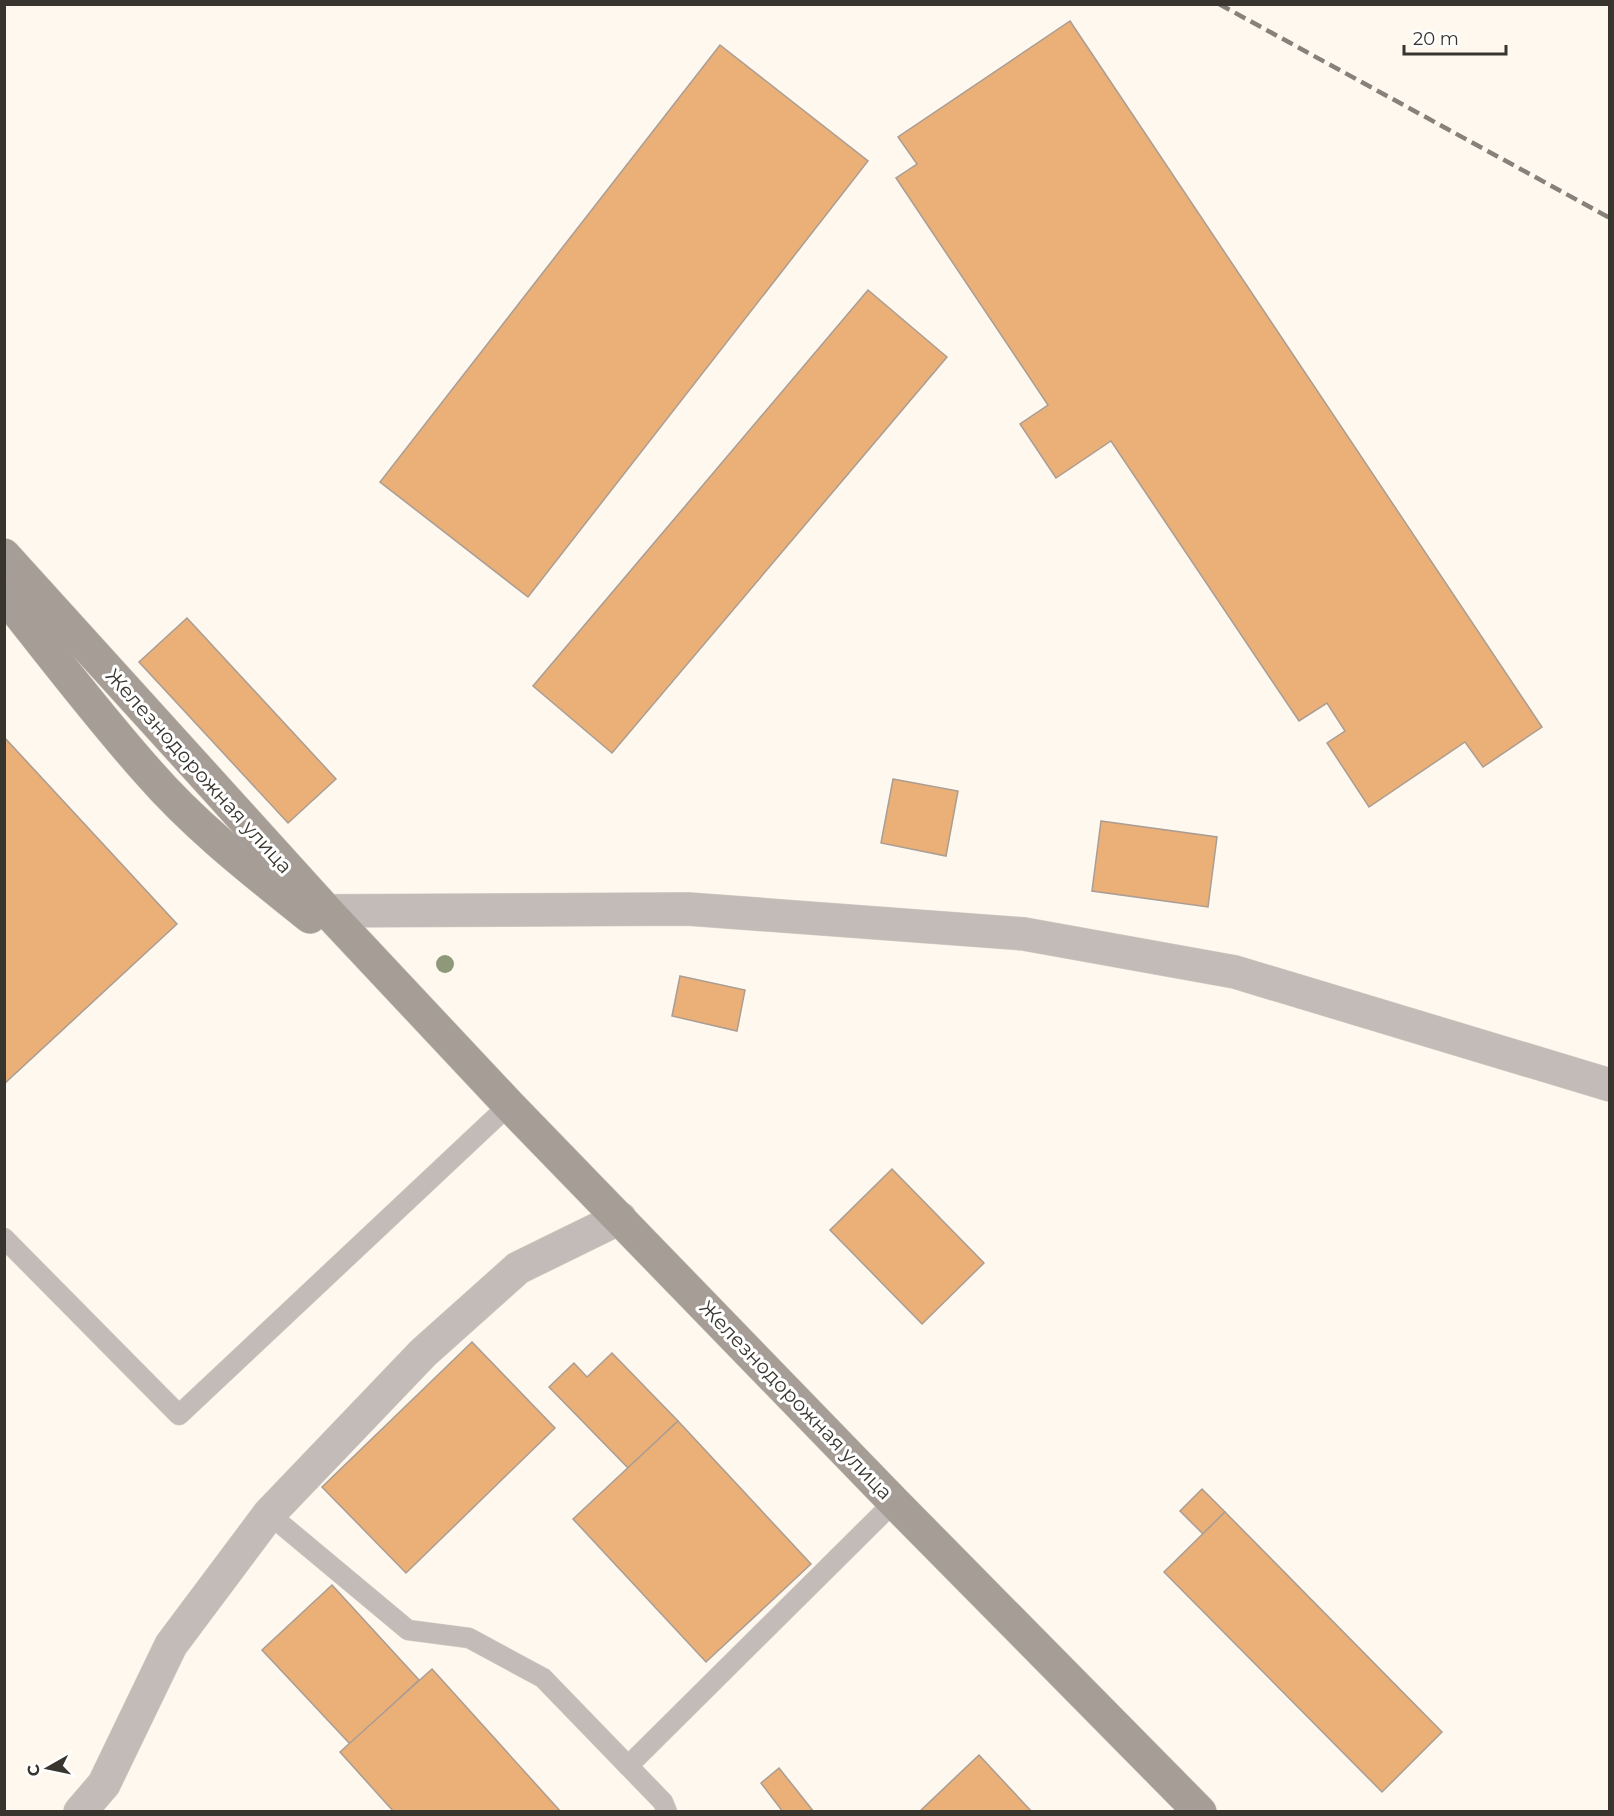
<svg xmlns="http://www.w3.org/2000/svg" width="1614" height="1816" font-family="Montserrat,sans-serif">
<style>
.building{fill:#ebaf78;stroke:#aa9d93;stroke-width:1.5}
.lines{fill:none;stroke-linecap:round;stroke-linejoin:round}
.lane-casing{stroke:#dad5cc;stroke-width:21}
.street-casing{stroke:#dad5cc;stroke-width:34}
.secondary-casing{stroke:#dad5cc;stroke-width:34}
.lane{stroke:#c2bbb7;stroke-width:20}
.street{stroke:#c2bbb7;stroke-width:33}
.secondary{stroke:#a79d97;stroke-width:33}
.rail{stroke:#86827a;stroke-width:4.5;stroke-dasharray:12 6;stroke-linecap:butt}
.tree{fill:#8f9878}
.labels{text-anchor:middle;stroke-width:6;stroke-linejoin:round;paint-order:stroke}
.street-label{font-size:20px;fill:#38342e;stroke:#fff}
</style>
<rect width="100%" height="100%" fill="#fef8ef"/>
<g class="building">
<polygon points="1070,21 1542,727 1483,767 1465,742 1369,807 1327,743 1345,731 1327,703 1299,721 1111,441 1056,478 1020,424 1048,405 896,178 917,164 898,137"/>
<polygon points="720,45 868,161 528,597 380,482"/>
<polygon points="868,290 947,357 612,753 533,686"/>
<polygon points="187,618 336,779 288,823 139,662"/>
<polygon points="4,737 177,924 4,1084"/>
<polygon points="893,779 958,791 946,856 881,843"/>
<polygon points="1101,821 1217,837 1208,907 1092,891"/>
<polygon points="680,976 745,990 737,1031 672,1016"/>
<polygon points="892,1169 984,1263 922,1324 830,1230"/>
<polygon points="472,1342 555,1428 406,1573 322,1487"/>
<polygon points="612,1353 678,1421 628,1468 549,1387 574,1363 587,1377"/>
<polygon points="678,1421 811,1564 706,1662 573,1519"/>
<polygon points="1202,1489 1225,1512 1203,1534 1180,1511"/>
<polygon points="1225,1512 1442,1732 1382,1792 1164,1572"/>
<polygon points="332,1585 419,1680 350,1744 262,1650"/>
<polygon points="432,1669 561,1812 394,1812 340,1752"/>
<polygon points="979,1755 1032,1812 919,1812"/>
<polygon points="779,1768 814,1812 783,1812 761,1783"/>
</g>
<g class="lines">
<g class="lane-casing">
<g id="lane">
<polyline points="4,1238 179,1415 509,1105"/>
<polyline points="269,1514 408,1630 469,1638 543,1678 663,1802 667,1812"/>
<polyline points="628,1766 894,1502"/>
</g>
</g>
<g class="street-casing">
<g id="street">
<polyline points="303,911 688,909 1024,934 1235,972 1610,1085"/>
<polyline points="80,1812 104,1784 171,1645 269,1514 423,1353 518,1268 620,1218"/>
</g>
</g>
<g class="secondary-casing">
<g id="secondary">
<polyline points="4,555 326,910 509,1105 894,1502 1200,1812"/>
<path d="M4,595C52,655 98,716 149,773C196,827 254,872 310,917"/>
</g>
</g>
<use href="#lane" class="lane"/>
<use href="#street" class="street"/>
<use href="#secondary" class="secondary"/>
<polyline class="rail" points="1219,4 1610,218"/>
</g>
<circle class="tree" cx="445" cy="964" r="9"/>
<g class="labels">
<g class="street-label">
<text transform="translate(199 771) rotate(48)" y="7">Железнодорожная улица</text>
<text transform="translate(796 1400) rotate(46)" y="7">Железнодорожная улица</text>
</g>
</g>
<rect width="1614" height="1816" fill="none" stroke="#38342e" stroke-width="12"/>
<g transform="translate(48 1768) rotate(261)" stroke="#ffffff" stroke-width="4.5" paint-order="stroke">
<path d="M0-4.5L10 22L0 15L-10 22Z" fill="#38342e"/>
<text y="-9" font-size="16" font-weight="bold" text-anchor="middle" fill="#38342e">С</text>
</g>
<path d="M1404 45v9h102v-9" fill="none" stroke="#38342e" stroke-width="3"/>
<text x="1413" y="45" font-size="18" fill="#38342e" stroke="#ffffff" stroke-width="4.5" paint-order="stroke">20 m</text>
</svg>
